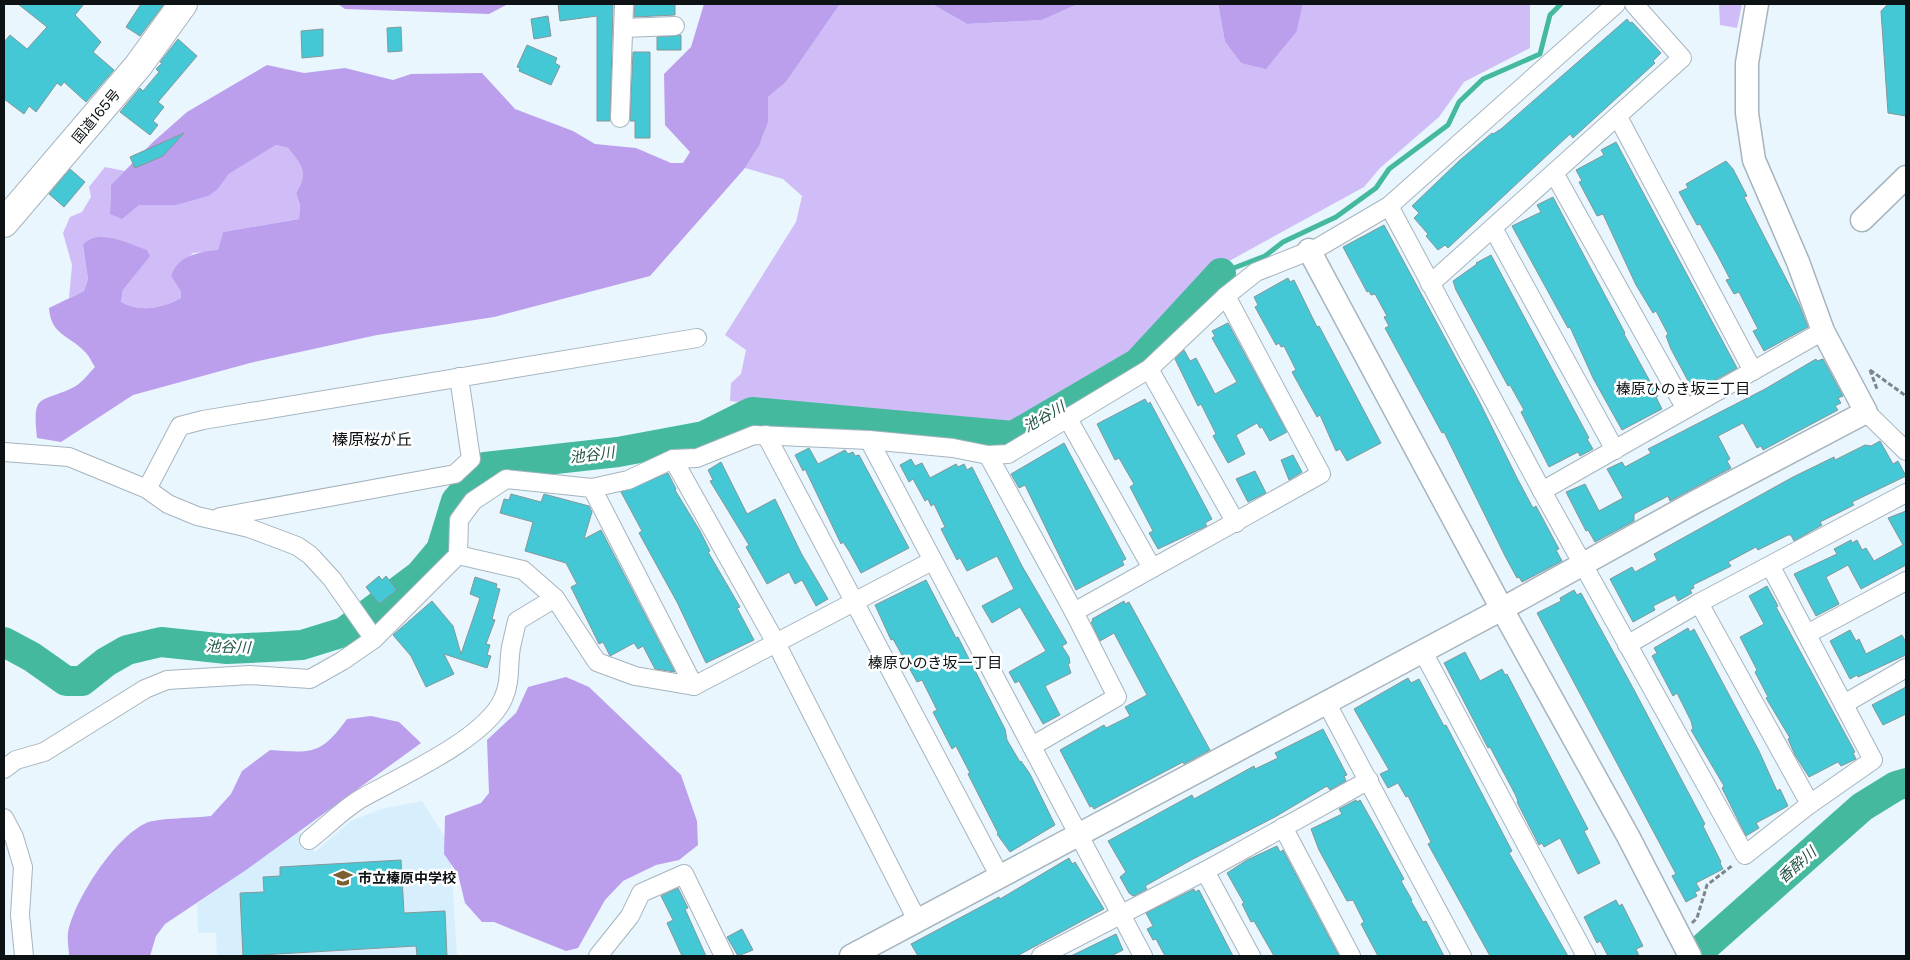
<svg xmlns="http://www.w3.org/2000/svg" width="1910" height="960" font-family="'Public Sans','Noto Sans JP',sans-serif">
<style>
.built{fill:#d7eefd}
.green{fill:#d0bdf7}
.forest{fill:#bb9fed}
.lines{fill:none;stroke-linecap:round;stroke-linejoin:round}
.stream{stroke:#44b99d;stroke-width:5}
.river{stroke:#44b99d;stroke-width:30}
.building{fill:#45c8d6;stroke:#849799}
.minor-casing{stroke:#a6b4be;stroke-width:20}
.tertiary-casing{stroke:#a6b4be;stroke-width:25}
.trunk-casing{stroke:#a6b4be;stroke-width:30}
.path{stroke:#7d868c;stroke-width:3;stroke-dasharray:5 2.5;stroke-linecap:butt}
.minor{stroke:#fff;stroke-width:18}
.tertiary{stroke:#fff;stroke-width:22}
.trunk{stroke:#fff;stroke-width:28}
.labels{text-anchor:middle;stroke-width:5;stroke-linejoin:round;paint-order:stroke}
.street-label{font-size:14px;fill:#0d1215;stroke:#fff}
.poi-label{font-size:14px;font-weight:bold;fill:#0d1215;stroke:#fff;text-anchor:start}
.neighbourhood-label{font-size:15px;fill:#0d1215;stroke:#fff}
.water-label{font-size:15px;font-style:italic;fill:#235447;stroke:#fff}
.quarter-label{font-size:16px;fill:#0d1215;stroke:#fff}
</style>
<rect width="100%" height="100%" fill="#e9f6fe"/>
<polygon class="built" points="422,801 450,845 457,956 217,956 216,933 198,933 197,904 299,832 315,852 351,821 381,809"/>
<g class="green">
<path d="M840,4H932L967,24L1042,20L1078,4H1218L1225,42L1241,63L1297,31L1303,4H1530V48L1464,82L1439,117L1380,168L1364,187L1211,271L1131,357L1008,427L983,430L730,401L731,383L741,374L746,350L725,335L796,222L802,196L783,179L745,168C763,141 768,130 768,97L786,82Z"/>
<polygon points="1719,4 1742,4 1737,28 1720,25"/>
<path d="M276,145L288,148C302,166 309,172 296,193L300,205L299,219L223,232L218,251L193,253L171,276L181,292V298C162,308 140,313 121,302L123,290L149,256L83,245L88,279L84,291L69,298L72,265L63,233L70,217L82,212L91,197L89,187L105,167L125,171L111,185L110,213L139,205H176L218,189L229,174Z"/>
</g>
<g class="forest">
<polygon points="338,4 508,4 489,14 345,9"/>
<path d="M704,4H840L786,82L768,97V122L759,146L745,168L650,276L494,317L377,335L250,363L133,395L61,442L37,438C32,391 40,404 74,387C82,383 89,373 95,367C92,363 90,357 86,353C70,335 51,336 49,308L84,291L88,279L83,245C98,227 129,244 147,250L150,256L123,290L121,302C140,313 162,308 181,298V292L171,276C178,255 199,252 218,250L223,232L299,219L300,205L296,193C309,172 302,166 288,148L276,145L229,174L218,189L208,196L176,205H139L122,219L110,214L111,185L153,142L187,112L267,65L304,73L345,68L393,80L411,74L482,73L515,109L573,131L595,144L636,148L671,163H683L690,152L665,125L664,74L691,47Z"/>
<polygon points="932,4 1078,4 1042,20 967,24"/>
<polygon points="1218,4 1303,4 1297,31 1266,69 1241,63 1225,42"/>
<polygon points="566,677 589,687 681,775 697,821 698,845 679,860 656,865 623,881 605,900 578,948 566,951 494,922 482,922 465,903 458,874 444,854 445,816 481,803 489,793 487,740 516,713 528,687"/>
<path d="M371,716L399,722L421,743L246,870L165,924L156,936L150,956H69C69,949 67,940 68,933C74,900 115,837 146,823C158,818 196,818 211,816L231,794L242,771L270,750C312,753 321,755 347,719Z"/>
</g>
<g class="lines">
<polyline class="stream" points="1221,273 1265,256 1283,242 1336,217 1376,188 1389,169 1448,125 1459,102 1483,79 1540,54 1550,15 1561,4"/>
<g class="river">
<polyline points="4,642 32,657 66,681 82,681 106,662 127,650 161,642 227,649 269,647 302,645 344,632 420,575 441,550 456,501 485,467 618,452 704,436 752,412 1013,436 1138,363 1221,273"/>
<polyline points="1694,956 1862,807 1896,786 1906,783"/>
</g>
</g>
<g class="building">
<polygon points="18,4 84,4 75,15 101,42 93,52 114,70 86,102 64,82 61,86 57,83 36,112 29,106 24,114 4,99 4,42 10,35 27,49 47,27"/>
<polygon points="141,4 164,4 140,36 126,27"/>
<polygon points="558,4 613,4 610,121 597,121 597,16 560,21"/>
<polygon points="635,4 675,4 675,15 634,17"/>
<polygon points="1888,4 1906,4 1906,116 1888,113 1881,11"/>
<polygon points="548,16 551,36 534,39 531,19"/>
<polygon points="1627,19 1630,23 1632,22 1661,53 1653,61 1655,63 1573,138 1570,134 1448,248 1445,245 1438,250 1426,236 1428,234 1414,218 1419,213 1412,206 1460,160 1492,133 1493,134 1501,129"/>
<polygon points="401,27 402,51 388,52 387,28"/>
<polygon points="323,29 323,56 302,58 301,31"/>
<polygon points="681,35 681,50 657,50 657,37"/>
<polygon points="178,39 197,56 158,102 164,107 153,121 158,125 150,135 120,112 140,88 143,91 159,72 156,69 162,63 160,62"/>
<polygon points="527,45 557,58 555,63 560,66 551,85 519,71 520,68 517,67"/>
<polygon points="633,52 650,52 650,138 635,138 635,121 630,121"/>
<polygon points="184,133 163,156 135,168 130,157"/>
<polygon points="1616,142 1737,368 1694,392 1671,349 1666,336 1668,334 1656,311 1653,313 1636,285 1603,214 1597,216 1579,182 1582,181 1576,170 1604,155 1601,150"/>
<polygon points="1726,161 1733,169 1747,196 1744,197 1799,304 1808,327 1764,351 1753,331 1758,329 1739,292 1734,294 1726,280 1730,279 1718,256 1700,224 1697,225 1679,192 1688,188 1686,184"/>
<polygon points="70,169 85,182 64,207 49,194"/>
<polygon points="1553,197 1625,333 1624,334 1658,396 1656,397 1662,409 1622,430 1593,378 1570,327 1568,328 1512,226 1541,212 1537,205"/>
<polygon points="1384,225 1478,399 1517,478 1533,508 1536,506 1559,549 1556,550 1562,561 1522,582 1519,577 1517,578 1505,556 1444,432 1442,433 1385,328 1389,326 1384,317 1387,316 1375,294 1371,295 1369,291 1367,292 1343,247"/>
<polygon points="1491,255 1589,438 1587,439 1593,449 1580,456 1578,452 1549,467 1521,412 1524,410 1510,385 1508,386 1456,290 1453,281 1477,264 1476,263"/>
<polygon points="1288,278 1290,282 1294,280 1317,327 1319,326 1381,443 1347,461 1340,449 1336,451 1320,415 1317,417 1303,392 1292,372 1296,370 1284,346 1281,347 1279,343 1276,345 1255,307 1258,305 1254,297"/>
<polygon points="1228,323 1287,432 1270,441 1262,427 1260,428 1257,423 1236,435 1245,454 1228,463 1213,436 1216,434 1201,404 1198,406 1175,359 1184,350 1190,361 1196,358 1215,394 1237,382 1212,338 1215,336 1212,331"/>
<polygon points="1816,359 1817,361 1823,359 1843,396 1838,398 1841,403 1835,406 1838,410 1763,450 1761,446 1757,448 1743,423 1718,436 1730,459 1727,461 1731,468 1670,501 1668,496 1634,514 1634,521 1595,542 1588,530 1586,531 1566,492 1585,484 1599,511 1623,498 1607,469 1622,462 1625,467 1651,453 1648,449 1765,389"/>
<polygon points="1145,399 1148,404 1150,402 1212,519 1205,523 1207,526 1158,549 1149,533 1153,531 1130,487 1134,484 1119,458 1115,460 1097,424"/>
<polygon points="1880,441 1893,464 1898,461 1906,476 1852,502 1854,505 1820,522 1822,525 1794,541 1791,535 1788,535 1758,550 1756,547 1728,562 1731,566 1693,585 1694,588 1690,590 1692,593 1678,601 1675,595 1653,606 1655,610 1633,622 1610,579 1632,567 1635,572 1657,560 1654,554 1793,477 1834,457 1835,460 1865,445 1871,446"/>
<polygon points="1064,443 1126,559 1122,561 1124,565 1076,590 1025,485 1019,488 1011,474"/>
<polygon points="809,448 818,464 845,450 848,454 853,452 855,456 859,455 909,548 861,573 849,551 843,542 841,544 805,469 803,471 795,455"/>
<polygon points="1293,455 1302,472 1289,480 1281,460"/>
<polygon points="911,459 915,466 922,463 930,478 956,464 958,467 964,464 967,470 972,467 1022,566 1067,643 1062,646 1069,657 1070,663 1068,664 1071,673 1045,686 1060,715 1043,724 1019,681 1015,683 1009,672 1046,651 1020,607 992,623 982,606 1014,589 997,556 967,571 960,558 957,560 941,529 945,527 934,504 931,506 928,499 925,501 913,479 909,482 900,465"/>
<polygon points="721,462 747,514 775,499 801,553 828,599 816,606 802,580 795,584 789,572 767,584 746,547 749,545 710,481 713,480 708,470"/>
<polygon points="1255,471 1266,493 1248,502 1236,479"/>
<polygon points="668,473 676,489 675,490 700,531 710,551 708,552 740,607 737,608 754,640 706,663 677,602 645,544 639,533 642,531 621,492"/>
<polygon points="511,494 541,502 544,494 589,506 592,512 584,539 601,530 675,672 655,669 643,646 638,649 634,643 610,656 603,642 599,644 571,587 577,584 566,563 525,551 533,522 500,513 504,499 509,500"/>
<polygon points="1906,511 1906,565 1861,589 1848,565 1826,577 1839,604 1816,616 1794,574 1837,554 1834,549 1851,540 1852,543 1857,540 1862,550 1866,548 1874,561 1903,545 1888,518"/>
<polygon points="379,576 382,580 386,576 397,590 379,604 366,587"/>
<polygon points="475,577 497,584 496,588 500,589 492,619 495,620 486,644 490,645 487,655 491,656 487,668 444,654 454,674 426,687 411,656 393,635 432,601 453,626 461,654 480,598 470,594"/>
<polygon points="926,580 956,638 958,637 968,657 1005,729 1007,740 1020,762 1021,761 1030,774 1055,825 1010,852 997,834 998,833 968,774 970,773 956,746 952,749 933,712 937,710 922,680 917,682 893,639 891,640 875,605"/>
<polygon points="1767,586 1778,606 1776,607 1855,752 1853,753 1856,759 1841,766 1838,762 1809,777 1795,755 1788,739 1790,738 1766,698 1768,697 1755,672 1757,670 1740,637 1764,624 1749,596"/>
<polygon points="1574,590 1577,595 1581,593 1633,688 1705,824 1703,826 1721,862 1720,863 1723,869 1696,883 1700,890 1695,892 1697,896 1686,902 1672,876 1676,874 1537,613 1561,601 1560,598"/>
<polygon points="1124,601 1125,604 1129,602 1210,750 1184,764 1183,762 1094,809 1092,806 1090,807 1060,750 1104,725 1106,728 1130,716 1125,707 1147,695 1114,633 1100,641 1091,622 1093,621 1092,619"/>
<polygon points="1688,628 1690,632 1694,629 1759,751 1777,791 1780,789 1788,806 1756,823 1759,828 1746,836 1722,788 1724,786 1691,730 1693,729 1691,721 1677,693 1673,696 1652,656 1657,653 1654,648"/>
<polygon points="1850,630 1856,641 1859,639 1866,654 1902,635 1906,643 1906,655 1858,677 1857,675 1850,679 1830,641"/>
<polygon points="1465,652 1480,681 1502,669 1505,675 1507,674 1588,829 1584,831 1600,863 1578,874 1560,838 1544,847 1542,843 1539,845 1517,802 1518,801 1515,794 1490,747 1488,748 1444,663"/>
<polygon points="1408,678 1411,683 1419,679 1444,726 1446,725 1512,851 1509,853 1568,956 1490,956 1428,844 1431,842 1408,796 1406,797 1398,783 1388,788 1380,774 1389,770 1354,709"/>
<polygon points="1906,687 1906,714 1883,725 1872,705"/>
<polygon points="1323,729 1347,775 1344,776 1346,781 1330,790 1327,786 1275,817 1193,859 1145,886 1147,889 1136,895 1133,896 1129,893 1120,877 1126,872 1108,841 1192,795 1194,799 1254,766 1255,769 1278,758 1275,753"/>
<polygon points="1356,800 1357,802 1360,800 1377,830 1404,879 1401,881 1412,900 1411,901 1423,922 1426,921 1444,956 1378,956 1361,924 1364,922 1353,900 1347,901 1319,850 1311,829 1342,814 1339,809"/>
<polygon points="1277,846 1280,852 1283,850 1339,956 1274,956 1254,921 1251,922 1242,904 1244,903 1227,873 1247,860"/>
<polygon points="1069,858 1072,864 1075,862 1104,909 1017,956 918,956 911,944 999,897 1000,899"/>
<polygon points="401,860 404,913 445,911 447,956 417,956 416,946 243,956 240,893 264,892 263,877 280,876 280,867"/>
<polygon points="678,888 688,908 685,909 706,956 682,956 667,923 673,920 661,896"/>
<polygon points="1194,889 1195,892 1199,890 1233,956 1165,956 1156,939 1153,940 1147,929 1153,926 1146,913"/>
<polygon points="1616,900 1619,906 1622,904 1643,946 1636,949 1639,956 1608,956 1600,941 1597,943 1584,917"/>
<polygon points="742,929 753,950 738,956 727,937"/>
<polygon points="1116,934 1123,950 1111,956 1071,956"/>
</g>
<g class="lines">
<g class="minor-casing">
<g id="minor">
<polyline points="624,28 675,26"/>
<polyline points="1618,117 1753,371"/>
<polyline points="620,118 624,4"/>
<polyline points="1554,173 1686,409"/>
<polyline points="1389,206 1542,491 1745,855 1810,804 1873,760 1771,567"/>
<polyline points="1493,228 1615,450"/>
<polyline points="1430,284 1682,58 1634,4"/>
<polyline points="1149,369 1236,523"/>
<polyline points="1866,412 1906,451"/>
<polyline points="1068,419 1152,568"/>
<polyline points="766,435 1000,877"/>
<polyline points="869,440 1143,956"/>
<polyline points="4,452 69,457 147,489 168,504 197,516 249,528 297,546 310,555 332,579 374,639"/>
<polyline points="988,455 1074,612 1117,697 1032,746"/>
<polyline points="673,459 776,643 917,920"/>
<polyline points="592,488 694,686"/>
<polyline points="147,489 180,426 203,420 697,338"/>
<polyline points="1542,491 1823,331"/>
<polyline points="220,517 455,474 471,459 459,377"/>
<polyline points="458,555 523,570 555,598 597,662 635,676 694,686 932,561"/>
<polyline points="1699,603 1810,804"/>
<polyline points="1074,612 1321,474 1226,296"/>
<polyline points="1807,634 1906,581"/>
<polyline points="1627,645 1699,603 1906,493"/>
<polyline points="1423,652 1586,956"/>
<polyline points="1327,704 1462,956"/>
<polyline points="1844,704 1906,668"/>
<polyline points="4,769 16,760 44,752 145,689 167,680 250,675 310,679 342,661 374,639 458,555 459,520 473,501 506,479 592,488 628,480 673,459 697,458 754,435 869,440 953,448 988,455 1008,454 1149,369 1226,296 1256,272 1319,247 1389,206 1616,4"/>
<polyline points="4,818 14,837 23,867 20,915 24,956"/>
<polyline points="1283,827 1351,956"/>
<path d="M309,840C326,827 343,809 362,798C401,776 485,739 503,699C511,682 508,665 511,647C513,638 515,630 517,621L555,598"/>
<polyline points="1205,871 1251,956"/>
<polyline points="598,956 630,916 641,893 684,874 724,956"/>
<polyline points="1041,956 1205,871 1369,780"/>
</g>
</g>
<g class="tertiary-casing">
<g id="tertiary">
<polyline points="1862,220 1906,177"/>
<polyline points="851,956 1502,609 1309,250"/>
<polyline points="1690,956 1628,836 1502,609 1695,502 1866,412 1823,331 1798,262 1754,160 1747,113 1747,63 1757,4"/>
</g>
</g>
<g class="trunk-casing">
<polyline id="trunk" points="4,223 138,66 183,4"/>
</g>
<g class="path">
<polyline points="1870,370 1877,389"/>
<polyline points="1870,370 1906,396"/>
<polyline points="1692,923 1697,918 1707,885 1733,865"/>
</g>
<use href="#minor" class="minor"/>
<use href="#tertiary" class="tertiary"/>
<use href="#trunk" class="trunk"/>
</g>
<defs>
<g id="school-bare" transform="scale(1.5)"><path d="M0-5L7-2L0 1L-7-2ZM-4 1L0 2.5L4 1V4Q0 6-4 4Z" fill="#7b6032" stroke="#fff" stroke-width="2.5" paint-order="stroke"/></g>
</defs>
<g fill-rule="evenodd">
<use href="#school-bare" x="343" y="878"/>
</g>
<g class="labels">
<g class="street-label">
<text transform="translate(96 116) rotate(-50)" y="5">国道165号</text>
</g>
<g class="poi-label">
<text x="358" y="883">市立榛原中学校</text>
</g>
<g class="neighbourhood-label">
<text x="1683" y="394">榛原ひのき坂三丁目</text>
<text x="935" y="668">榛原ひのき坂一丁目</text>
</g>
<g class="water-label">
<text transform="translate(1044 417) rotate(-30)" y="5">池谷川</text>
<text transform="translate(592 455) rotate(-7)" y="5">池谷川</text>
<text transform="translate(228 647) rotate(2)" y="5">池谷川</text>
<text transform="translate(1797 865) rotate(-42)" y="5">香酔川</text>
</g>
<g class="quarter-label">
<text x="372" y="445">榛原桜が丘</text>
</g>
</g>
<rect width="1910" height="960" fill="none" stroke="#0d1215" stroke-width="10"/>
</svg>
